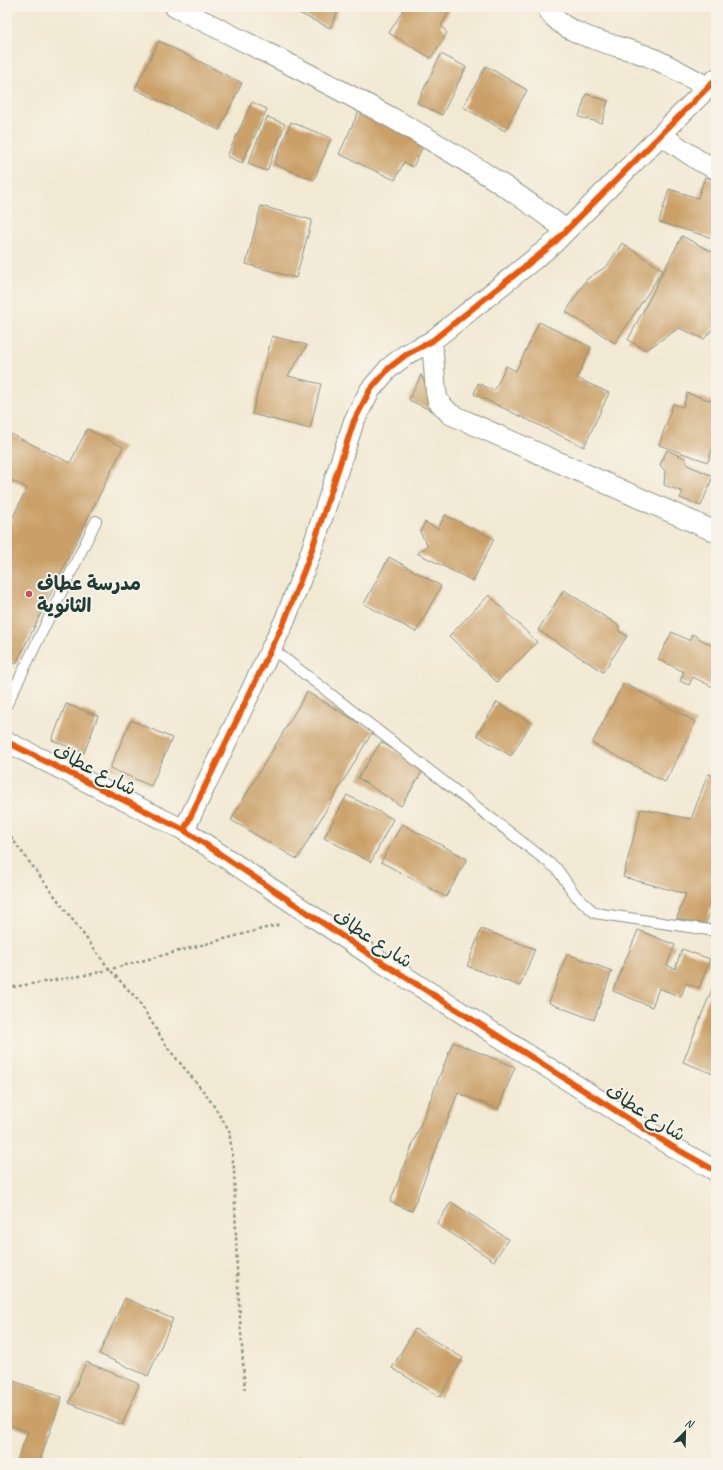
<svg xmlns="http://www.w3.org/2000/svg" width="723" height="1470" font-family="Caveat,'Playpen Sans Arabic',sans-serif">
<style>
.building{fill:#caa068}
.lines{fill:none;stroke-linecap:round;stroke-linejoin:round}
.lane-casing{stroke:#889384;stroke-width:12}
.street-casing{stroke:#889384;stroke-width:22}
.path{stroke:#889384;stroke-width:2.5;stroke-dasharray:3 3;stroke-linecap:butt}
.lane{stroke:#fff;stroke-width:10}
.street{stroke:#fff;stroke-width:20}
.cycleway-casing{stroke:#f7f3e8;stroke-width:8}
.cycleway{stroke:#e8590c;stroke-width:6}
.poi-dot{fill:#d1495b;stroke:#f7f3e8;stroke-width:1.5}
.labels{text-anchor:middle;stroke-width:4;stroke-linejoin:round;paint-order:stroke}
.poi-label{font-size:19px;font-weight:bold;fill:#1f3d34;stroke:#f7f3e8;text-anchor:start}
.street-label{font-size:19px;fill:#1f3d34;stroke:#f7f3e8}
</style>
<rect width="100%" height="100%" fill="#f7f3e8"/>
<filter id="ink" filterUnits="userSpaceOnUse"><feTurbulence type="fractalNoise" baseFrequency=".025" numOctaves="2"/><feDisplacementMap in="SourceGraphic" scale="8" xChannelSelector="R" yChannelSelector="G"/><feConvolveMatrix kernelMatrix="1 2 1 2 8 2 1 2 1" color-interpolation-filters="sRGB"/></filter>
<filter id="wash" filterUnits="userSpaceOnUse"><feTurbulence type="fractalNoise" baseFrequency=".012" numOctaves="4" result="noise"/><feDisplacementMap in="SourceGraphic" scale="16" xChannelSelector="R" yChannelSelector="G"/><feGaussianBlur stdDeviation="0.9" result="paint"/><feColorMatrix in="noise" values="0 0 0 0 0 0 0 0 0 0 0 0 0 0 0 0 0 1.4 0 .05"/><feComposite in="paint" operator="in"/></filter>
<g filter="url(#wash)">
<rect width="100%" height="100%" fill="#f2e9d3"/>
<g id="blocks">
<g class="building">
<polygon points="286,7 340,7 330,28"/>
<polygon points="405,7 452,7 441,25 447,33 431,58 389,33"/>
<polygon points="159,41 242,83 219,130 135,89"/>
<polygon points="441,54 466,67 442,115 417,103"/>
<polygon points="486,66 527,90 505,131 463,107"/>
<polygon points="586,94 608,101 602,123 579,117"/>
<polygon points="252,102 267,109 242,163 227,156"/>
<polygon points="359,111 425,142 413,167 404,162 395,180 339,154"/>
<polygon points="267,117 285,124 267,171 248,164"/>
<polygon points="291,122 331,138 314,180 274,164"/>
<polygon points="705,177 716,180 716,239 659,222 669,189 698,198"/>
<polygon points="261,206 312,220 296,278 246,264"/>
<polygon points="682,236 716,254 716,325 704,339 679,328 646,350 628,340"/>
<polygon points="622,243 663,270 615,343 566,312 587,279 607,266"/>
<polygon points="539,322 591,347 577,378 609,393 584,447 474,394 478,383 494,391 506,366 516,371"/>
<polygon points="272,336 307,345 288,376 321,384 310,429 252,414"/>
<polygon points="421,375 441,415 409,400"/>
<polygon points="687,393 716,402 716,438 708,462 659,445 673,404 683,407"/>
<polygon points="87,429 123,447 16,664 7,660 7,529 27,488 7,478 7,432 70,463"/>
<polygon points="667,450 685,458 687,465 713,476 701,506 680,498 683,492 664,485 665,471 660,465"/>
<polygon points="445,515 494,539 473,581 417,553 428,546 420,532 425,522 438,529"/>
<polygon points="389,557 441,586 416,632 364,604"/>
<polygon points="564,590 619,626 619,631 627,636 603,672 538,630"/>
<polygon points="489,595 537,642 497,682 449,636"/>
<polygon points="672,632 690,641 692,634 716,648 715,688 693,677 689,685 680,681 684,672 658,659"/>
<polygon points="624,683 696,722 665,782 592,743"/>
<polygon points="307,692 373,731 297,859 231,820"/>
<polygon points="497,702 531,723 511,756 477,735"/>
<polygon points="66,704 98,716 84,753 52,740"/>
<polygon points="131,720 172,738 151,786 110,768"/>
<polygon points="381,742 424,769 401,806 358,778"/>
<polygon points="708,774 716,777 716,895 704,928 677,918 686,894 623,877 641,809 691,819"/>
<polygon points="347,795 393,819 371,862 324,838"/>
<polygon points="402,824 467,859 446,897 381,862"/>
<polygon points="481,929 535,949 520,986 467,966"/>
<polygon points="638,930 675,945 667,965 675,969 682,949 710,959 699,988 686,983 681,997 659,988 652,1007 613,991"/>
<polygon points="567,954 612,971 594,1020 549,1003"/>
<polygon points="716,979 716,1075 683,1062"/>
<polygon points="453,1042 515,1067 498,1109 458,1093 412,1211 390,1202"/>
<polygon points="451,1202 508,1239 494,1261 437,1224"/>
<polygon points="125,1298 173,1319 148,1376 99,1354"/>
<polygon points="415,1329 463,1358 440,1397 392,1368"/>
<polygon points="86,1362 139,1384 122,1425 69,1403"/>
<polygon points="7,1379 62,1397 39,1463 16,1463 28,1432 7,1424"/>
<polygon points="299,1459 308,1463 298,1463"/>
</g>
</g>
</g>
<g filter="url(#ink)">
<use href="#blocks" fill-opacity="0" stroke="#889384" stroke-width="1"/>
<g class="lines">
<g class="lane-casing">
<g id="lane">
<polyline points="271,648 557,869 576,896 595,913 716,931"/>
<polyline points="7,704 96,521"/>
</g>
</g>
<g class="street-casing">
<g id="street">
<path d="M175,7C309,74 446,138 566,230"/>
<path d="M547,7C559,36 620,45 647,56C668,64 688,77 708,87"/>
<polyline points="661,135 698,160 716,169"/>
<polyline points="432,341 436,392 438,401 450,414 716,532"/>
<polyline points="7,742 184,830 369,954 673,1147 716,1171"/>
<polyline points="184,830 285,620 310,555 354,421 370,390 389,368 407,354 432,341 553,244 716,79"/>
</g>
</g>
<g class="path">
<polyline points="7,832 110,970 138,1000 167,1047 208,1097 229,1130 234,1169 237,1271 245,1393"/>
<polyline points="7,988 92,974 281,924"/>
</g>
<use href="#lane" class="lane"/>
<use href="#street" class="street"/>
<g class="cycleway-casing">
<g id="cycleway">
<polyline points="7,742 184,830 369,954 673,1147 716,1171"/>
<polyline points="184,830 285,620 310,555 354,421 370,390 389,368 407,354 432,341 553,244 716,79"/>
</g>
</g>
<use href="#cycleway" class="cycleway"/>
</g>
</g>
<circle class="poi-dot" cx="29" cy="594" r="4"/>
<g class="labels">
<g class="poi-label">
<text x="37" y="590">مدرسة عطاف<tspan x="37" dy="22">الثانوية</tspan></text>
</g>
<g class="street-label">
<text transform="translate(95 769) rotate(27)" y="7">شارع عطاف</text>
<text transform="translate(373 938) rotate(33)" y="7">شارع عطاف</text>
<text transform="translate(646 1112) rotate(32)" y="7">شارع عطاف</text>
</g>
</g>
<rect width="723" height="1470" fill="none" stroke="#f7f3e8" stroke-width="24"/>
<g transform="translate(685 1432) rotate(23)" stroke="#f7f3e8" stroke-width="3" paint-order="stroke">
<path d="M0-3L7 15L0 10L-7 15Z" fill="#1f3d34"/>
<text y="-6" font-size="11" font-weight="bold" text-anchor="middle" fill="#1f3d34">N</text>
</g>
</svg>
